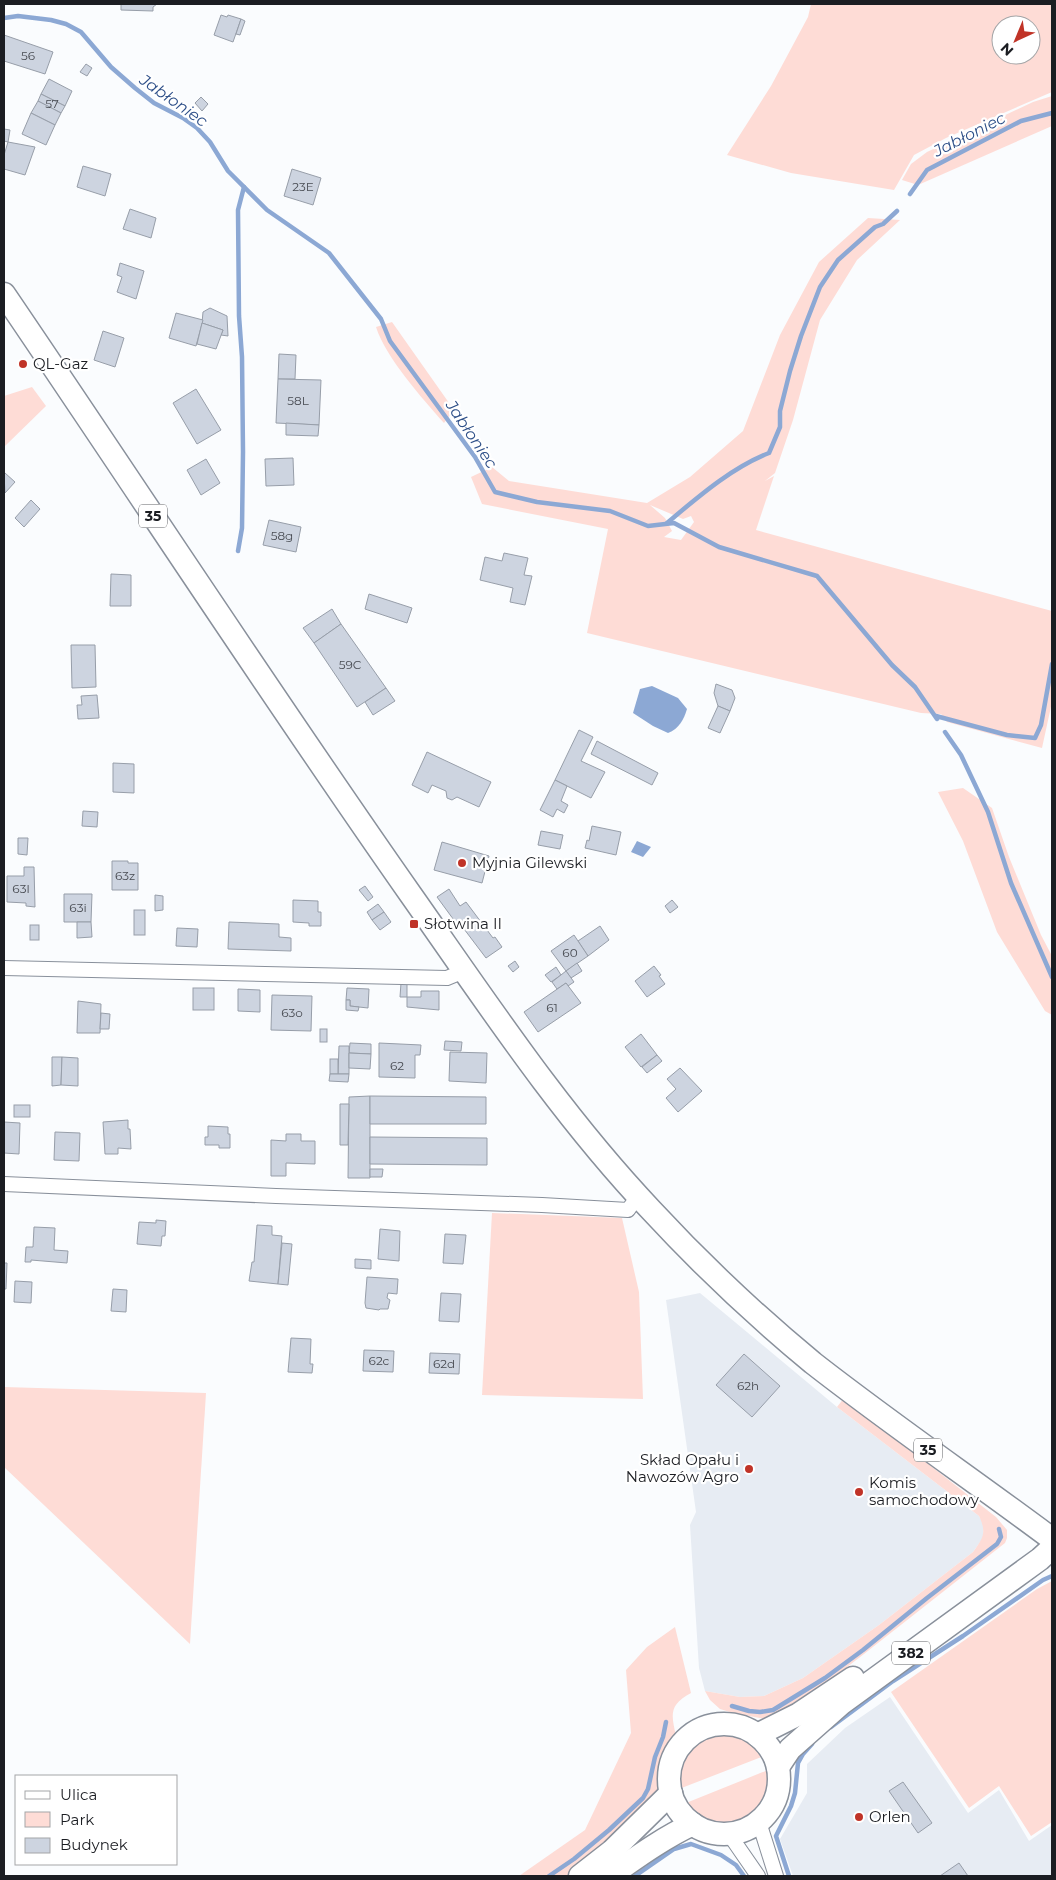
<svg xmlns="http://www.w3.org/2000/svg" width="1056" height="1880" font-family="Montserrat,sans-serif">
<style>
.built{fill:#e7ecf3}
.green{fill:#fedcd6;fill-rule:evenodd}
.water{fill:#8ca8d4}
.lines{fill:none;stroke-linecap:round;stroke-linejoin:round}
.stream{stroke:#8ca8d4;stroke-width:4.5}
.building{fill:#cdd4e0;stroke:#979ea9}
.minor-casing{stroke:#89909b;stroke-width:16}
.primary-casing{stroke:#89909b;stroke-width:25}
.minor{stroke:#fff;stroke-width:14}
.primary{stroke:#fff;stroke-width:22}
.poi-dot{fill:#c03327;stroke:#fff;stroke-width:2}
.labels{text-anchor:middle;stroke-width:4.5;stroke-linejoin:round;paint-order:stroke}
.number-label{font-size:12px;fill:#484b52}
.shield{fill:#fff;stroke:#5f6164;stroke-width:1}
.shield-label{font-size:14px;font-weight:bold;fill:#1b1d22}
.poi-label{font-size:15px;fill:#1b1d22;stroke:#fff;text-anchor:start}
.water-label{font-size:16px;font-style:italic;fill:#2d4f88;stroke:#fff}
</style>
<rect width="100%" height="100%" fill="#fafcfe"/>
<g class="built">
<polygon points="700,1293 837,1407 979,1516 984,1525 983,1538 973,1552 879,1625 803,1678 764,1696 740,1697 705,1691 699,1668 690,1525 696,1512 666,1300"/>
<polygon points="890,1697 968,1813 999,1790 1029,1841 1052,1825 1052,1876 793,1876 780,1839 807,1793 807,1764 845,1728"/>
</g>
<g class="green">
<path d="M811,4H1052V92L946,138L914,155L894,190L791,173L727,155L771,86L808,17ZM1001,25H1031V55H1001Z"/>
<polygon points="1052,96 1052,126 918,185 902,180 911,164 927,152 1033,102"/>
<path d="M868,218L900,220L857,260L820,320L793,420L775,473L765,481L774,476L756,530L1052,611V702L1042,748L947,722L941,714L921,713L587,633L608,529L482,504L471,477L492,467L509,481L647,503L690,477L743,431L780,335L819,262ZM650,505L683,519L691,516L694,522L681,540L664,537L672,531L665,518Z"/>
<path d="M392,322L454,410L444,423C422,398 386,358 376,327Z"/>
<polygon points="32,387 46,406 4,447 4,396"/>
<polygon points="963,788 992,808 1009,857 1041,935 1052,956 1052,1015 1045,1011 997,932 963,841 938,792"/>
<polygon points="492,1213 622,1218 639,1292 643,1399 482,1395"/>
<polygon points="4,1387 206,1393 190,1644 4,1467"/>
<path d="M844,1398L996,1517L1007,1530V1538L1005,1543L864,1654L816,1691L782,1712L766,1719L733,1713L720,1709L710,1700L705,1691L740,1697L764,1696L803,1678L879,1625L973,1552C983,1538 987,1533 979,1516L837,1407Z"/>
<polygon points="1052,1581 1052,1822 1031,1836 999,1786 969,1808 891,1692 1037,1589"/>
<path d="M675,1627L691,1693C669,1705 671,1714 676,1736C662,1753 661,1773 660,1794L571,1876H519L585,1830L631,1733L626,1670L647,1647Z"/>
<path d="M728,1733C744,1737 752,1745 764,1756L679,1789C678,1755 695,1738 728,1733Z"/>
<path d="M768,1770C768,1776 770,1784 768,1790C760,1819 726,1835 699,1817C694,1814 690,1807 686,1803Z"/>
</g>
<g class="water">
<path d="M652,686L678,698L687,709C684,719 679,729 668,733L653,726L633,713L640,689Z"/>
<polygon points="637,841 651,847 643,857 631,852"/>
</g>
<g class="lines">
<g class="stream">
<polyline points="4,18 18,16 51,20 66,24 81,32 111,67 135,88 154,103 183,118 197,128 210,142 228,171 267,210 329,253 381,319 390,341 475,457 495,492 537,502 610,511 648,526 674,523 719,547 817,576 892,665 915,687 937,719"/>
<polyline points="910,194 927,170 1021,121 1052,113"/>
<path d="M667,523C698,497 731,468 769,453L780,427V411L790,371L801,336L820,287L838,260L875,227L883,224L897,211"/>
<polyline points="238,551 242,528 243,452 242,357 239,316 238,210 244,187"/>
<polyline points="936,716 1007,735 1035,738 1041,725 1052,664"/>
<polyline points="945,732 961,755 988,812 1011,883 1052,977"/>
<polyline points="732,1706 749,1711 760,1712 773,1710 825,1678 863,1650 927,1598 997,1544 1001,1537 999,1529"/>
<polyline points="831,1727 893,1681 963,1636 1043,1580 1052,1576"/>
<polyline points="549,1876 574,1859 609,1830 643,1798 648,1789 655,1757 663,1737 666,1722"/>
<polyline points="635,1876 674,1849 691,1844 721,1855 736,1865 744,1876"/>
<polyline points="789,1876 776,1836 791,1806 795,1793 798,1763 803,1754 812,1744"/>
</g>
</g>
<g class="building">
<polygon points="121,4 157,4 153,7 153,11 121,10"/>
<polygon points="221,15 227,17 228,15 241,19 233,42 214,35"/>
<polygon points="241,19 245,21 240,35 236,34"/>
<polygon points="4,35 53,52 45,74 4,61"/>
<polygon points="86,64 92,68 87,76 80,72"/>
<polygon points="49,79 72,91 65,106 41,94"/>
<polygon points="41,94 65,106 61,113 38,101"/>
<polygon points="201,97 208,104 202,111 195,103"/>
<polygon points="38,101 61,113 55,125 31,113"/>
<polygon points="31,113 55,125 46,145 22,134"/>
<polygon points="4,129 10,130 8,142 4,141"/>
<polygon points="8,142 35,147 25,175 4,169 4,155"/>
<polygon points="83,166 111,174 105,196 77,187"/>
<polygon points="292,169 321,178 313,205 284,196"/>
<polygon points="130,209 156,218 151,238 123,229"/>
<polygon points="120,263 144,271 136,299 117,292 122,277 117,275"/>
<polygon points="210,308 227,316 228,336 221,335 223,330 202,323 203,312"/>
<polygon points="176,313 203,320 196,346 169,338"/>
<polygon points="202,323 223,330 216,349 197,344"/>
<polygon points="103,331 124,338 115,367 94,360"/>
<polygon points="279,354 296,355 295,379 278,379"/>
<polygon points="278,379 321,380 319,425 276,423"/>
<polygon points="196,389 221,430 197,444 173,403"/>
<polygon points="286,423 319,425 318,436 286,435"/>
<polygon points="293,458 294,485 266,486 265,459"/>
<polygon points="206,459 220,483 201,495 187,470"/>
<polygon points="5,473 15,482 5,493 4,474"/>
<polygon points="31,500 40,509 24,527 15,518"/>
<polygon points="269,520 301,527 296,552 263,545"/>
<polygon points="504,553 528,558 524,575 532,576 525,605 510,602 513,588 480,580 485,557 502,561"/>
<polygon points="111,574 131,575 131,606 110,606"/>
<polygon points="369,594 412,608 407,623 365,609"/>
<polygon points="332,609 341,624 314,643 303,628"/>
<polygon points="341,624 386,688 357,707 314,643"/>
<polygon points="71,645 95,645 96,687 72,688"/>
<polygon points="716,684 732,690 735,698 730,711 718,706 714,693"/>
<polygon points="386,688 395,701 373,715 365,702"/>
<polygon points="97,695 99,718 78,719 77,705 82,705 81,696"/>
<polygon points="718,706 730,711 720,733 708,728"/>
<polygon points="579,730 593,737 581,761 605,772 591,798 555,780"/>
<polygon points="597,741 658,773 652,785 591,754"/>
<polygon points="427,752 491,782 479,807 457,797 452,800 447,798 446,791 432,785 428,793 412,785"/>
<polygon points="113,763 134,764 134,793 113,792"/>
<polygon points="555,780 567,786 561,801 568,805 564,813 557,809 553,817 540,810"/>
<polygon points="83,811 98,812 97,827 82,826"/>
<polygon points="592,826 621,832 616,855 585,848 587,840 589,841"/>
<polygon points="541,831 563,835 560,849 538,845"/>
<polygon points="18,838 28,838 27,855 18,854"/>
<polygon points="442,842 489,856 482,883 434,870"/>
<polygon points="112,861 128,861 128,863 138,863 138,890 112,890"/>
<polygon points="24,867 34,867 35,907 26,906 26,903 7,902 7,876 24,876"/>
<polygon points="365,886 373,897 368,901 359,890"/>
<polygon points="449,889 460,906 466,902 493,938 495,937 502,947 486,958 461,925 459,927 437,897"/>
<polygon points="64,894 92,894 91,922 64,922"/>
<polygon points="155,895 163,896 163,910 155,911"/>
<polygon points="293,900 318,901 318,912 321,912 321,926 309,926 309,923 293,922"/>
<polygon points="672,900 678,907 670,913 665,906"/>
<polygon points="378,904 384,912 372,920 367,912"/>
<rect x="134" y="910" width="11" height="25"/>
<polygon points="384,912 391,922 380,930 372,920"/>
<polygon points="77,922 91,922 92,937 77,938"/>
<polygon points="229,922 279,924 279,937 291,938 291,951 228,949"/>
<rect x="30" y="925" width="9" height="15"/>
<polygon points="600,926 609,940 588,956 578,941"/>
<polygon points="177,928 198,929 197,947 176,946"/>
<polygon points="574,935 588,956 566,971 551,951"/>
<polygon points="515,961 519,967 513,972 508,966"/>
<polygon points="577,963 582,971 571,978 566,971"/>
<polygon points="654,966 661,975 659,976 665,984 647,997 635,981"/>
<polygon points="556,967 561,975 551,982 545,975"/>
<polygon points="566,971 574,982 568,986 566,983 557,989 552,982"/>
<polygon points="401,983 407,983 407,997 400,997"/>
<polygon points="566,983 581,1003 538,1032 524,1012"/>
<rect x="193" y="988" width="21" height="22"/>
<polygon points="347,988 369,989 368,1008 350,1006 350,1000 346,1000"/>
<polygon points="238,989 260,990 260,1012 238,1011"/>
<polygon points="421,991 439,991 439,1010 407,1007 407,997 421,997"/>
<polygon points="272,995 312,996 311,1031 271,1030"/>
<polygon points="346,1000 350,1000 350,1006 359,1007 358,1011 346,1010"/>
<polygon points="78,1001 101,1004 100,1033 77,1033"/>
<polygon points="101,1013 110,1014 109,1029 100,1029"/>
<rect x="320" y="1029" width="7" height="13"/>
<polygon points="641,1034 657,1055 641,1067 625,1047"/>
<polygon points="445,1041 462,1042 461,1051 444,1050"/>
<polygon points="350,1043 371,1044 371,1054 349,1053"/>
<polygon points="379,1043 421,1045 420,1055 415,1055 415,1078 379,1077"/>
<polygon points="339,1046 349,1046 349,1074 338,1074"/>
<polygon points="450,1052 487,1053 486,1083 449,1081"/>
<polygon points="349,1053 371,1054 370,1069 349,1068"/>
<polygon points="657,1055 662,1061 647,1073 642,1067"/>
<polygon points="52,1057 62,1057 61,1085 52,1086"/>
<polygon points="62,1057 78,1058 78,1086 61,1085"/>
<rect x="330" y="1059" width="8" height="15"/>
<polygon points="680,1068 702,1091 678,1112 666,1098 676,1089 667,1079"/>
<polygon points="330,1074 349,1074 348,1082 329,1081"/>
<polygon points="370,1096 370,1178 348,1178 349,1097"/>
<polygon points="370,1096 486,1097 486,1124 370,1124"/>
<polygon points="340,1104 349,1104 348,1145 340,1145"/>
<rect x="14" y="1105" width="16" height="12"/>
<polygon points="128,1120 128,1129 130,1129 131,1149 118,1148 118,1154 105,1154 103,1122"/>
<polygon points="4,1122 20,1123 19,1154 4,1153"/>
<polygon points="208,1126 228,1127 228,1134 230,1134 230,1148 219,1148 219,1145 205,1145 205,1137 208,1137"/>
<polygon points="55,1132 80,1133 79,1161 54,1160"/>
<polygon points="286,1134 301,1134 301,1141 315,1141 315,1164 286,1163 286,1176 271,1176 271,1140 286,1141"/>
<polygon points="370,1137 487,1138 487,1165 370,1164"/>
<polygon points="370,1169 383,1169 382,1177 370,1177"/>
<polygon points="156,1220 166,1221 165,1236 162,1236 161,1246 137,1244 139,1222 156,1223"/>
<polygon points="257,1225 272,1226 272,1235 282,1236 278,1284 249,1281 252,1262 254,1262"/>
<polygon points="34,1227 55,1228 54,1250 68,1251 67,1263 31,1260 31,1262 25,1262 26,1247 33,1247"/>
<polygon points="380,1229 400,1231 399,1261 378,1259"/>
<polygon points="445,1234 466,1235 463,1264 443,1263"/>
<polygon points="282,1243 292,1244 288,1285 278,1284"/>
<polygon points="355,1259 371,1260 371,1269 355,1268"/>
<polygon points="4,1263 7,1263 6,1289 4,1289"/>
<polygon points="367,1277 398,1279 397,1294 388,1293 387,1298 390,1300 388,1309 380,1309 379,1310 366,1308 365,1303"/>
<polygon points="15,1281 32,1282 31,1303 14,1302"/>
<polygon points="113,1289 127,1290 126,1312 111,1311"/>
<polygon points="441,1293 461,1294 459,1322 439,1321"/>
<polygon points="291,1338 311,1339 310,1364 313,1364 312,1373 288,1372"/>
<polygon points="364,1350 394,1351 393,1372 363,1371"/>
<polygon points="430,1353 460,1354 459,1374 429,1373"/>
<polygon points="744,1354 780,1386 752,1417 716,1385"/>
<polygon points="903,1782 932,1823 918,1833 889,1791"/>
<polygon points="959,1863 968,1876 940,1876"/>
</g>
<g class="lines">
<g class="minor-casing">
<g id="minor">
<polyline points="4,968 447,978 464,971"/>
<polyline points="4,1184 276,1196 542,1205 628,1210 638,1196"/>
<polyline points="759,1822 776,1876"/>
<polyline points="729,1834 758,1876"/>
</g>
</g>
<g class="primary-casing">
<g id="primary">
<path d="M4,294C140,494 272,697 411,895C487,1003 560,1114 651,1210C701,1264 756,1316 813,1363C891,1424 973,1480 1052,1539"/>
<circle cx="724" cy="1779" r="55"/>
<polyline points="757,1735 799,1714 853,1678"/>
<polyline points="778,1767 790,1749 842,1703 1040,1559 1052,1548"/>
<polyline points="580,1876 612,1851 671,1793"/>
<path d="M610,1876C637,1857 663,1838 693,1824"/>
</g>
</g>
<use href="#minor" class="minor"/>
<use href="#primary" class="primary"/>
</g>
<g class="poi-dot">
<circle cx="23" cy="364" r="5"/>
<circle cx="462" cy="863" r="5"/>
<rect x="409" y="919" width="10" height="10" rx="2.5"/>
<circle cx="749" cy="1469" r="5"/>
<circle cx="859" cy="1492" r="5"/>
<circle cx="859" cy="1817" r="5"/>
</g>
<g class="labels">
<g class="number-label">
<text x="28" y="60">56</text>
<text x="52" y="108">57</text>
<text x="303" y="191">23E</text>
<text x="298" y="405">58L</text>
<text x="282" y="540">58g</text>
<text x="350" y="669">59C</text>
<text x="125" y="880">63z</text>
<text x="21" y="893">63l</text>
<text x="78" y="912">63i</text>
<text x="570" y="957">60</text>
<text x="552" y="1012">61</text>
<text x="292" y="1017">63o</text>
<text x="397" y="1070">62</text>
<text x="379" y="1365">62c</text>
<text x="444" y="1368">62d</text>
<text x="748" y="1390">62h</text>
</g>
<g class="shield">
<rect x="139" y="504.5" width="28" height="23" rx="4"/>
<rect x="914" y="1438.5" width="28" height="23" rx="4"/>
<rect x="892" y="1641.5" width="38" height="23" rx="4"/>
</g>
<g class="shield-label">
<text x="153" y="521">35</text>
<text x="928" y="1455">35</text>
<text x="911" y="1658">382</text>
</g>
<g class="poi-label">
<text x="33" y="369">QL-Gaz</text>
<text x="472" y="868">Myjnia Gilewski</text>
<text x="424" y="929">Słotwina II</text>
<text x="739" y="1465" text-anchor="end">Skład Opału i<tspan x="739" dy="17">Nawozów Agro</tspan></text>
<text x="869" y="1488">Komis<tspan x="869" dy="17">samochodowy</tspan></text>
<text x="869" y="1822">Orlen</text>
</g>
<g class="water-label">
<text transform="translate(174 100) rotate(35)" y="6">Jabłoniec</text>
<text transform="translate(969 134) rotate(-27)" y="6">Jabłoniec</text>
<text transform="translate(472 434) rotate(56)" y="6">Jabłoniec</text>
</g>
</g>
<rect width="1056" height="1880" fill="none" stroke="#1b1d22" stroke-width="10"/>
<rect x="15" y="1775" width="162" height="90" fill="#ffffff" stroke="#a4a5a7"/>
<rect x="25" y="1791" width="25" height="8" fill="#ffffff" stroke="#a4a5a7"/>
<text x="60" y="1800" font-size="15" fill="#1b1d22">Ulica</text>
<rect x="25" y="1812" width="25" height="15" fill="#fedcd6" stroke="#a4a5a7"/>
<text x="60" y="1825" font-size="15" fill="#1b1d22">Park</text>
<rect x="25" y="1838" width="25" height="15" fill="#cdd4e0" stroke="#a4a5a7"/>
<text x="60" y="1850" font-size="15" fill="#1b1d22">Budynek</text>
<g transform="translate(1016 40) rotate(224)"><circle r="24" fill="#ffffff" stroke="#a4a5a7"/>
<path d="M0-4L9 19L0 12L-9 19Z" fill="#c03327"/>
<text y="-8" font-size="14" font-weight="bold" text-anchor="middle" fill="#1b1d22">N</text>
</g>
</svg>
